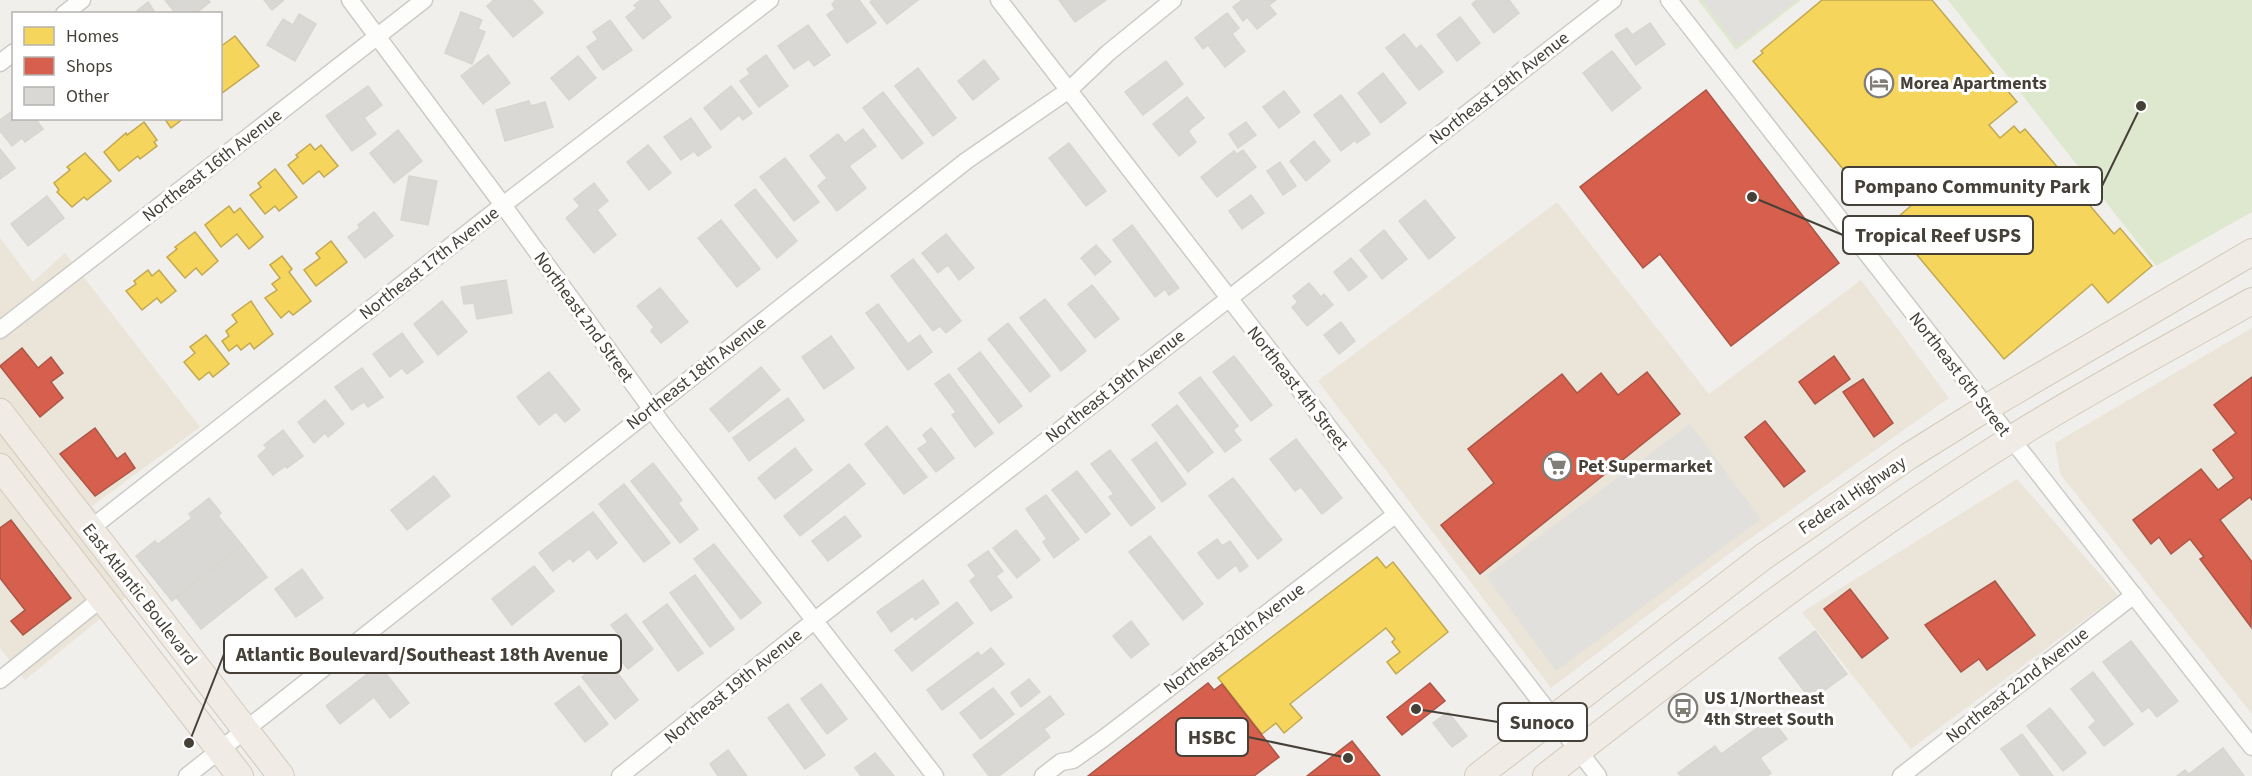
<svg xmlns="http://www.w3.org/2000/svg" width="2252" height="776" font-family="'Source Sans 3',sans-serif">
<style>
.commercial{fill:#ebe4d9}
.green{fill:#dee8ce}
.parking{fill:#e2e0dc}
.homes{fill:#f6d55c;stroke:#c1a851;stroke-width:1.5}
.shops{fill:#d6604d;stroke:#aa5647;stroke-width:1.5}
.building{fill:#dad8d4;stroke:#d9d6d1;stroke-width:1.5}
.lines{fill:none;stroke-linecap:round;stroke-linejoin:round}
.minor-casing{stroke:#cdcbc7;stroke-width:19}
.primary-casing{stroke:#d1cabb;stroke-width:28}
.minor{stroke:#fdfdfc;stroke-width:16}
.primary{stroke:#f0ece5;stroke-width:26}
.labels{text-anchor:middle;stroke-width:6;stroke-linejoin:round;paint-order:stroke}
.poi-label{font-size:18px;font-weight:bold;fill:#454038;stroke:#fff;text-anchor:start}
.street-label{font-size:18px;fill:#454038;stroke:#fff}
.leader{fill:none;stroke:#454038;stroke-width:2}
.callout-dot{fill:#454038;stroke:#fff;stroke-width:2}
.callout{fill:#fff;stroke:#454038;stroke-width:2}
.callout-label{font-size:20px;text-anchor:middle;font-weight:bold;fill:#454038}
</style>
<rect width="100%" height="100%" fill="#f1efeb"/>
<g class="commercial">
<polygon points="1557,202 1709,394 1861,280 1949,398 1734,550 1551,688 1318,381"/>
<polygon points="0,238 33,282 65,253 200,427 92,506 145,582 25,680 0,648"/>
<polygon points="2252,328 2252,714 2060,474 2055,443"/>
<polygon points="2017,479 2118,595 1911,749 1802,612"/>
</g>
<g class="green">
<polygon points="1698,0 1801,0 1736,50"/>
<polygon points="1948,0 2252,0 2252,212 2156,266"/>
</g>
<g class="parking">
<polygon points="1702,0 1797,0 1737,46"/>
<polygon points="1690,424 1761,519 1556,671 1486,576"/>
</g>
<g class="homes">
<polygon points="1822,0 1932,0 2017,102 1989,125 2000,138 2014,126 2020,133 2025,129 2114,234 2120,228 2152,266 2108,303 2092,284 2004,359 1902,237 1909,231 1898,217 1913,204 1892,179 1868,199 1753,61 1763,53 1761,51"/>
<polygon points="235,36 259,66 222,93 220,47"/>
<polygon points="164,118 184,118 171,128"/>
<polygon points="144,122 157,140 154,142 157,146 140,159 138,156 119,171 104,152 126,133 127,135"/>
<polygon points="310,144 315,150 321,145 338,166 324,177 319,171 303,184 288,165 298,157 296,155"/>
<polygon points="85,153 111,181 87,200 84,197 72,207 57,192 59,190 54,183 70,170 67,167"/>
<polygon points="275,169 297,197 279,211 275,206 265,214 250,195 261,187 258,183"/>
<polygon points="229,206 234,213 240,208 263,237 249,249 237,234 221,247 205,225"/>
<polygon points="195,232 218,261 202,275 196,268 185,278 167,257 177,249 175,247"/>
<polygon points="331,241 347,262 316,286 304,270 320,258 316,253"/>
<polygon points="282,256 292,269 289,272 311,301 293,315 289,311 281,318 265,298 277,290 272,284 280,278 270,265"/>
<polygon points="148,270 152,276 159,270 176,291 161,303 157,298 142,310 126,291 136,284 134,281"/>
<polygon points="251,301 273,334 254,349 250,343 241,350 237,345 229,351 222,341 229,336 226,331 237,322 232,315"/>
<polygon points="206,335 229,364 213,377 209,372 199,380 184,362 195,353 190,347"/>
<polygon points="1377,557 1386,568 1393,562 1448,632 1396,674 1387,662 1400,652 1392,642 1395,639 1386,628 1290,704 1302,718 1284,733 1276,723 1262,734 1218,678"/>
</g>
<g class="shops">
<polygon points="1706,90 1839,263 1731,346 1660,254 1643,268 1580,187"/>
<polygon points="22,348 38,368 51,357 63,373 51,382 63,398 40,417 0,366"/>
<polygon points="1834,356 1850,379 1815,404 1799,382"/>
<polygon points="1647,372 1680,414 1480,574 1441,525 1494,483 1468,449 1562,374 1577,393 1601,373 1618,395"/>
<polygon points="2252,377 2252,500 2250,497 2220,520 2252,562 2251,627 2200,559 2204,557 2190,539 2171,554 2159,537 2151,544 2133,520 2201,469 2218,490 2234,478 2213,450 2236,433 2214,405"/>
<polygon points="1863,379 1893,423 1874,437 1843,392"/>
<polygon points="1765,421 1805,471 1784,487 1745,437"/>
<polygon points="95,428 117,459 125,453 135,468 95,496 60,454"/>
<polygon points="11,520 71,598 23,635 11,621 25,610 0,578 0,528"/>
<polygon points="1995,581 2035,635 1987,670 1979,659 1961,672 1925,625"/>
<polygon points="1850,589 1888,638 1862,658 1824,609"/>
<polygon points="1208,683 1214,690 1222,684 1279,757 1254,776 1088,776"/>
<polygon points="1430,683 1445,701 1402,735 1387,717"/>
<polygon points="1352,741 1380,776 1307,776"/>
</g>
<g class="building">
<polygon points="165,0 208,0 210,2 195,14 176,14"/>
<polygon points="264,0 284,0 272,10"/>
<polygon points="494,0 532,0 543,13 513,37 487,6"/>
<polygon points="641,0 658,0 671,17 643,39 626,17 637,8 634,5"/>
<polygon points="836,0 859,0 876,23 847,43 827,15 835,9 832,4"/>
<polygon points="873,0 918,0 887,24 870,2"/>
<polygon points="1059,0 1106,0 1075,22"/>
<polygon points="1242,0 1276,0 1269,5 1276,14 1257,29 1247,17 1243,21 1233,7"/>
<polygon points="1477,0 1509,0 1519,13 1494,33 1472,4"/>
<polygon points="148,2 156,14 133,14"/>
<polygon points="461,12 482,20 478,29 485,32 472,64 445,53"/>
<polygon points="1227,13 1239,28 1232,34 1245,51 1225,67 1208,45 1203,49 1195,38"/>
<polygon points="299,14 316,24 295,61 267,45 283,19 293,25"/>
<polygon points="1460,17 1480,43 1457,61 1437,35"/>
<polygon points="610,20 632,50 603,70 587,47 598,39 593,32"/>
<polygon points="1650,23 1665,44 1636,65 1615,35 1627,28 1632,35"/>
<polygon points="808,25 830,55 814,66 809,59 794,69 778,46"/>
<polygon points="1404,34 1416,49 1421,45 1443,72 1419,90 1386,48"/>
<polygon points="1612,51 1641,88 1612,111 1583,73"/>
<polygon points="488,55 510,83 483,104 461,76"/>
<polygon points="766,55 788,86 759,107 740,81 750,74 747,69"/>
<polygon points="578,56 596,78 569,100 551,78"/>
<polygon points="984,60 999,79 973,100 958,81"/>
<polygon points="1166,61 1183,84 1143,115 1125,92"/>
<polygon points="918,68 956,118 933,136 895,86"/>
<polygon points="1383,73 1406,103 1381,123 1358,93"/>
<polygon points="368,86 382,105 364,118 376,134 352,151 326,116"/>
<polygon points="731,86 752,113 743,120 739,115 721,130 704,108"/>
<polygon points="1284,91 1300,112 1279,128 1263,107"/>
<polygon points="883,92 923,143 902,159 863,108"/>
<polygon points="1341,95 1370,134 1357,143 1355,140 1341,151 1314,115"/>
<polygon points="1187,97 1204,118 1188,131 1196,142 1179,156 1153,124"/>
<polygon points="529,101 531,106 545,102 553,127 505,141 496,110"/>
<polygon points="14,110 14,118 35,118 43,129 25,142 22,138 12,146 0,131 0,120"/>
<polygon points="691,118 711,147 698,156 694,151 681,160 664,137"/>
<polygon points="1246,122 1256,135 1238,148 1229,134"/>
<polygon points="863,129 876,146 849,166 866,188 837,211 818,186 827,178 810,156 838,134 845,143"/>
<polygon points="398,130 422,161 394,183 370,153"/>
<polygon points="1314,141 1330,161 1306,181 1290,161"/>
<polygon points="1069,143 1106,191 1086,206 1049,158"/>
<polygon points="648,145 671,173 649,190 627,162"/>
<polygon points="0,149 15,168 0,179"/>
<polygon points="1243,150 1256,167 1217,197 1201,177 1234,151 1237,154"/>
<polygon points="785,158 819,202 794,221 760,177"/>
<polygon points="1280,162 1296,186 1283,195 1267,171"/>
<polygon points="409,176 437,181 428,225 401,220"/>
<polygon points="594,183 608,201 597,210 616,235 594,253 566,218 580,206 574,199"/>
<polygon points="755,189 797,241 777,258 735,205"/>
<polygon points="1251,195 1264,213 1242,229 1229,211"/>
<polygon points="47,196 64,218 28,246 11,224"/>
<polygon points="1425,200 1455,238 1429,259 1399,221"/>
<polygon points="374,212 393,236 365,258 348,237 360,228 358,225"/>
<polygon points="721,220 760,269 737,287 698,238"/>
<polygon points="1132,225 1179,288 1169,295 1165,289 1155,297 1113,240"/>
<polygon points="1384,230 1407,259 1382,279 1360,250"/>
<polygon points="946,234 974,268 959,280 948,265 938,273 922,253"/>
<polygon points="1096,245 1111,262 1095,275 1081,258"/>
<polygon points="1351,258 1367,277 1349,291 1334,272"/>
<polygon points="913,259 961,321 946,333 940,326 933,331 891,276"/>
<polygon points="506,280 512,313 477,319 474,303 464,304 461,287"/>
<polygon points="1309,283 1321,297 1324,294 1333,305 1307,326 1292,307 1298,302 1293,296"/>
<polygon points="1092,285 1119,319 1095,338 1068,304"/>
<polygon points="660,288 688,322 661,343 651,331 654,327 637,306"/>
<polygon points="1045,299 1086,351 1061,371 1020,318"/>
<polygon points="442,301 467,332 438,355 414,324"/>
<polygon points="878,304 908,344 920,335 932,352 908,370 866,313"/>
<polygon points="1341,322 1355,341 1339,354 1324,335"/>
<polygon points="1008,323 1050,376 1030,392 988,339"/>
<polygon points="402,333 423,362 407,374 402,368 390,377 373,354"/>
<polygon points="831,336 854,368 824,389 802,357"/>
<polygon points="980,352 1022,406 999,423 958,369"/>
<polygon points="1234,356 1272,405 1251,421 1213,372"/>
<polygon points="761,367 780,390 729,432 710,409"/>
<polygon points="362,368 383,397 368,407 364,402 352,410 335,387"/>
<polygon points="549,372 580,410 565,422 556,412 539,425 517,397"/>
<polygon points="949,374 993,433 975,447 952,415 956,412 935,384"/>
<polygon points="1200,377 1238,426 1233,430 1241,440 1225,452 1179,393"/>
<polygon points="788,398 804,420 749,461 733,438"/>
<polygon points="325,400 344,424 328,437 325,433 314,443 298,422"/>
<polygon points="1177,405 1213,452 1188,472 1152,425"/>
<polygon points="887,426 927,477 904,494 865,444"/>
<polygon points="931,428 954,458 936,472 918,449 928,442 923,435"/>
<polygon points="283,430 303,456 287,468 285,466 273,475 258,456 267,448 264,445"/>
<polygon points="1296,439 1342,498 1322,514 1301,487 1295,491 1270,459"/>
<polygon points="1156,442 1186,484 1162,502 1132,460"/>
<polygon points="795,448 812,470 775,499 758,478"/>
<polygon points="1110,450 1155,508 1131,526 1109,497 1114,494 1091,464"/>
<polygon points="653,463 682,500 678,503 698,529 680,543 631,481"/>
<polygon points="849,464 865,484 800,536 784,516"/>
<polygon points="1077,471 1110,514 1086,533 1052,490"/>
<polygon points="434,476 450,496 407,530 391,510"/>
<polygon points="1233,478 1282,540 1258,559 1209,496"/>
<polygon points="624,484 670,543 644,562 599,504"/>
<polygon points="1046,495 1079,539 1054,558 1043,542 1047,539 1026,509"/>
<polygon points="209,498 221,513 218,516 242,545 172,601 136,556 155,541 158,544 192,518 189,514"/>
<polygon points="593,512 617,543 597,559 589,549 573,562 570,558 553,571 539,553"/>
<polygon points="845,516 861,536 828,561 812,541"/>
<polygon points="1016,530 1040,560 1017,578 993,548"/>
<polygon points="1150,536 1203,604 1183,620 1129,552"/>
<polygon points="1217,539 1222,546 1230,541 1248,566 1240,572 1236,565 1218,579 1198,553"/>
<polygon points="714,544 761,603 741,619 694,559"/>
<polygon points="242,545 267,577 201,629 176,597"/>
<polygon points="988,551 1003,571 996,576 1012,597 991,611 970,581 976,576 968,565"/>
<polygon points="534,566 554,591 512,625 492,599"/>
<polygon points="302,569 323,598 296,617 275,589"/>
<polygon points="695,575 734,629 710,647 670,593"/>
<polygon points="923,580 939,603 915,620 913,616 891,632 877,612"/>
<polygon points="957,602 973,623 912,671 895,650"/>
<polygon points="667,604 703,653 678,671 643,622"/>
<polygon points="626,614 653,649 628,669 608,644 619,635 611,625"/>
<polygon points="1131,621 1149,644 1131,658 1113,636"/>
<polygon points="1815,631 1847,674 1811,700 1779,658"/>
<polygon points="2131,641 2178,701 2157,717 2149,707 2142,712 2103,662"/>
<polygon points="991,648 1004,664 942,710 927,690 978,652 981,656"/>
<polygon points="606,658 638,700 615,719 582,677"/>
<polygon points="379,665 409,703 390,718 374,697 340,724 326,706"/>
<polygon points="2093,672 2133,724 2104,746 2089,727 2096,721 2071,689"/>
<polygon points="1029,679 1040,692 1021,707 1011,693"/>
<polygon points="821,684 847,719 827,734 801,699"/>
<polygon points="579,686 608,724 585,742 555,704"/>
<polygon points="993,688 1014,714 981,739 960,713"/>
<polygon points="1050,696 1064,714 1044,729 1050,737 999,776 989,776 973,755"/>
<polygon points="788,704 825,755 805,769 768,718"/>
<polygon points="2050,708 2086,753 2063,771 2027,726"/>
<polygon points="1448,712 1467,736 1452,747 1433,723"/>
<polygon points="1771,718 1787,739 1760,758 1771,773 1767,776 1681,776 1678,773 1715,746 1721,754"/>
<polygon points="2022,734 2053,776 2021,776 2001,749"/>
<polygon points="2223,748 2244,776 2177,776 2185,770 2189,774"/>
<polygon points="728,750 747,776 718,776 710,764"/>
<polygon points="875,753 894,776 861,776 855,768"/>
</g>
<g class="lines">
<g class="minor-casing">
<g id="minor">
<polyline points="350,0 503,205 663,425 935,776"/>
<polyline points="999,0 1598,776"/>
<polyline points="1669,0 2252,747"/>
<polyline points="64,14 82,0"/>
<polyline points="0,63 14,52"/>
<polyline points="0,330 424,0"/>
<polyline points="90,529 503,205 770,0"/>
<polyline points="0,680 102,598"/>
<polyline points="187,776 966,161 1069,90 1108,53 1173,0"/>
<polyline points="620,776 814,621 1613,0"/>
<polyline points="1043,776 1061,762 1073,760 1104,738 1395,515"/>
<polyline points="1901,776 2134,595"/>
</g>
</g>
<g class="primary-casing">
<g id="primary">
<polyline points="0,412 281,776"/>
<polyline points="0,467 240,776"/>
<polyline points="1478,776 1763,557 1909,456 1986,408 2252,252"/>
<path d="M1546,776C1696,659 1848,542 2008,441C2087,391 2171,347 2252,301"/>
</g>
</g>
<use href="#minor" class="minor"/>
<use href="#primary" class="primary"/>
</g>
<defs>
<g id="hotel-ring" transform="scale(1.5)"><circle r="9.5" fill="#fff" stroke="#817d77" stroke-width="1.5"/><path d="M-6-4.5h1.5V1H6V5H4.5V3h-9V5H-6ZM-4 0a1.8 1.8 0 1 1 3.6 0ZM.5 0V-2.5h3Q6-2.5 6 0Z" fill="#817d77"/></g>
<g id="supermarket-ring" transform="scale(1.5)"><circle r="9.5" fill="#fff" stroke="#817d77" stroke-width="1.5"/><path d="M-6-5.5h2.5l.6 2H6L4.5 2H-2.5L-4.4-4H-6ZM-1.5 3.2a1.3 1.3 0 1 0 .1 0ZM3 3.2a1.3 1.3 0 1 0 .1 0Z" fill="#817d77"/></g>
<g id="bus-ring" transform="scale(1.5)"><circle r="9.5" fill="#fff" stroke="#817d77" stroke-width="1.5"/><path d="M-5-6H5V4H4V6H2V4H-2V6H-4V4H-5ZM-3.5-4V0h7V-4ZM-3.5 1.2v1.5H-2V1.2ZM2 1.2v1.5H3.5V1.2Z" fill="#817d77"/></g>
</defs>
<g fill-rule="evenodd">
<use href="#hotel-ring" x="1879" y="83"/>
<use href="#supermarket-ring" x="1557" y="466"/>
<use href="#bus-ring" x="1683" y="708"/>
</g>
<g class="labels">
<g class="poi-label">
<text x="1900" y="89">Morea Apartments</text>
<text x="1578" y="472">Pet Supermarket</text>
<text x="1704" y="704">US 1/Northeast<tspan x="1704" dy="21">4th Street South</tspan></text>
</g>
<g class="street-label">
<text transform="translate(1499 88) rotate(-38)" y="6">Northeast 19th Avenue</text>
<text transform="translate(212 165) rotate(-38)" y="6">Northeast 16th Avenue</text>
<text transform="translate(429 263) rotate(-38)" y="6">Northeast 17th Avenue</text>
<text transform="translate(584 317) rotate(54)" y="6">Northeast 2nd Street</text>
<text transform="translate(696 373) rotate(-38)" y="6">Northeast 18th Avenue</text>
<text transform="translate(1960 374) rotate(52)" y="6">Northeast 6th Street</text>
<text transform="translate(1115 386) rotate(-38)" y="6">Northeast 19th Avenue</text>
<text transform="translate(1298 388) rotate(52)" y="6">Northeast 4th Street</text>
<text transform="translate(1852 495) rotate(-34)" y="6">Federal Highway</text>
<text transform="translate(140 594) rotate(52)" y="6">East Atlantic Boulevard</text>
<text transform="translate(1234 638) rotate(-37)" y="6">Northeast 20th Avenue</text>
<text transform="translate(2017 685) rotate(-38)" y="6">Northeast 22nd Avenue</text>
<text transform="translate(733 686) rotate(-39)" y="6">Northeast 19th Avenue</text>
</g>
</g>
<path class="leader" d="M2141 106L2102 186M1752 197L1843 235M189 743L224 654M1416 709L1498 722M1348 758L1248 737"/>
<g class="callout-dot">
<circle cx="2141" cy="106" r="6"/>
<circle cx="1752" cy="197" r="6"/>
<circle cx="189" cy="743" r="6"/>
<circle cx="1416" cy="709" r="6"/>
<circle cx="1348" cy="758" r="6"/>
</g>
<g class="callout">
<rect x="1842" y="167" width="260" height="38" rx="6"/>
<rect x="1843" y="216" width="190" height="38" rx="6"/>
<rect x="224" y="635" width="397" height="38" rx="6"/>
<rect x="1498" y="703" width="89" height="38" rx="6"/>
<rect x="1176" y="718" width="72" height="38" rx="6"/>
</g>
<g class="callout-label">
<text x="1972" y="193">Pompano Community Park</text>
<text x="1938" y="242">Tropical Reef USPS</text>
<text x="422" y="661">Atlantic Boulevard/Southeast 18th Avenue</text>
<text x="1542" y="729">Sunoco</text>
<text x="1212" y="744">HSBC</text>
</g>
<rect x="12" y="12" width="210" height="108" fill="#ffffff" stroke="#b5b3af" stroke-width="1.5"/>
<rect x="24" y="27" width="30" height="18" fill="#f6d55c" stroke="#b5b3af" stroke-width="1.5"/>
<text x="66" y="42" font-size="18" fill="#454038">Homes</text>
<rect x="24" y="57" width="30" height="18" fill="#d6604d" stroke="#b5b3af" stroke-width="1.5"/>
<text x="66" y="72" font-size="18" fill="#454038">Shops</text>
<rect x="24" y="87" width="30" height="18" fill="#dad8d4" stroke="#b5b3af" stroke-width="1.5"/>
<text x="66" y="102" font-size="18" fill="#454038">Other</text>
</svg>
